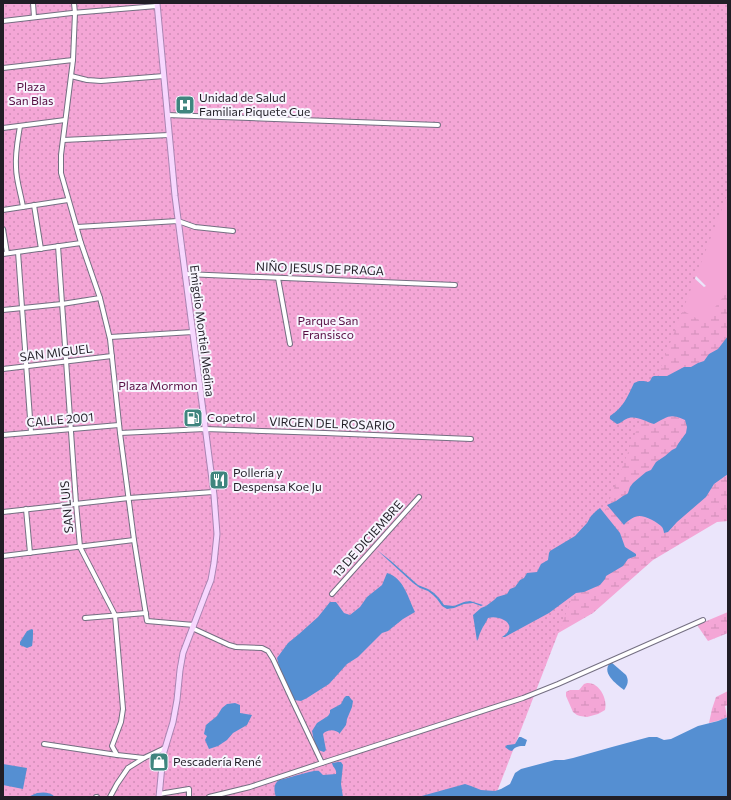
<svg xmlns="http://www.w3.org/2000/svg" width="731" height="800" font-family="Commissioner,sans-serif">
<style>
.grass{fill:#f4a6d6}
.wetland{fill:url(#wetland-marsh)}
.park{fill:url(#park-dots)}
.water{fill:#558fd2}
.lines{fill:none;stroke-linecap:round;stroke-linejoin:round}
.minor-casing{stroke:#746f82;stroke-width:6}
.major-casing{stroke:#a985b2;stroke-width:7}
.minor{stroke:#fff;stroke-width:4}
.major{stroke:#f7d7fe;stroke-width:5}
.labels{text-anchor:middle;stroke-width:4;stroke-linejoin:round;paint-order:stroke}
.park-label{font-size:12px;fill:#560d42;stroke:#f7f5fe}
.poi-label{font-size:12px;fill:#211e26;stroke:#f7f5fe;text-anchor:start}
.street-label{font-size:12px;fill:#211e26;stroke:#f7f5fe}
</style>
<defs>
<pattern id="wetland-marsh" width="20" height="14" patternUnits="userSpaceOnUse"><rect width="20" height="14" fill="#f4a6d6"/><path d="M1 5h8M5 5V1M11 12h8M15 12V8" fill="none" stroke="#d18eb8"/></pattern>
<pattern id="park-dots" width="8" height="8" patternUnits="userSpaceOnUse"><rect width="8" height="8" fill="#f4a6d6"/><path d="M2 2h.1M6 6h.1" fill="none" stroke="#d18eb8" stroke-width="1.8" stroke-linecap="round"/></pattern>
</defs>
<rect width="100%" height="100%" fill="#ebe5fb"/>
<polygon class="grass" points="728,170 728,333 608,288 684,269 704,287 706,286 690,270"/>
<g class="wetland">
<polygon points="728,291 728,521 717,522 653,560 593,613 496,669 682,310 703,322"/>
<polygon points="728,612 728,633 708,641 697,625"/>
<path d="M587,683C599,682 608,699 605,710L598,714L587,717L580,716L577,715L573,712L566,696V692L570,690H579L584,684Z"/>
<polygon points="728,691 728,705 725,706 727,717 721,720 709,723 712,709 716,697"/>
</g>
<polygon class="park" points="3,3 728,3 728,193 495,797 3,797"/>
<g class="water">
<path d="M728,336V474L714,484L706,497L677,522L668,532L664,533C664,532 663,528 662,527C658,522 644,515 638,516C633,517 627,521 624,525L607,505L616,501L623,496L627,494L628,493L630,487L633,483L646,472L651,470L656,462L665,456L672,450L676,448L678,444L686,433L687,427L685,420C669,413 668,417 654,424C646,422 637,416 629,418C624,419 622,423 617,424L610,419V416C623,408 628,396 634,383L639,381H644L648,382L650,381L652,377L654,376H667L684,367H691L698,363L704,361L709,354L718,349Z"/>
<path d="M600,508L620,533L625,547L636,554V556L628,559L623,566L606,576L605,579L600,585L584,592L576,593L549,613L505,637H502C505,635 508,633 509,629C512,620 495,615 488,618C486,623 483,626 481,631C479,634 479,638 477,641L473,615L481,608L486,606L494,600L497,597L507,594L510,589L515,587L520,580L524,578L527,573L537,572L541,564L548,560L549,553L550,551L575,536L587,523L591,516L596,511Z"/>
<polygon points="377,550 391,561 418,585 428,589 434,593 439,598 444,605 454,606 464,602 470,601 483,605 481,606 473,603 464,604 454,608 447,609 442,606 437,599 433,595 428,591 420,588 413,583"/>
<path d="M387,573C404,578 408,598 415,612L403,619L388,631L382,633L358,657L347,664L329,684L307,698L301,701L294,700L290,695L280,670L277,658L288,643L299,634L318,617L330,602H336L344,613L350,615L360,607L367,597L382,585Z"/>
<path d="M32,629L33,630C33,634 33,641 32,646L27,648L20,645V642L27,631Z"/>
<path d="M611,662L626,675C629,681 628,684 624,690C616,684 600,672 611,662Z"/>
<path d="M346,696H349L351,699L353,701L352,707L347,719L346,725L340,733V734C336,729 327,729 323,734L326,750L324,752L318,750L314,741L312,731L317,723L328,716L330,713V710L341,704L344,698Z"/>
<polygon points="235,703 240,705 240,713 252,715 247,725 233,733 227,740 218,746 209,749 205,740 207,736 204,734 206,725 217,716 222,708 227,704"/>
<polygon points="728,717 728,797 418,797 465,784 471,786 481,790 495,791 501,789 510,784 515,773 521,769 555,760 564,760 573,758 612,747 649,737 657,737 664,740 671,739 698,726 718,721"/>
<path d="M519,737H521L527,740L525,746C519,746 516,746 512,751L509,750L505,747L507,745L515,744Z"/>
<path d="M338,762H341L343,765L341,784L343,797H276C274,791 273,784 279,780C286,779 315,769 319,771C319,771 323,775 323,775L336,774C337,769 333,768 332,763Z"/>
<polygon points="3,764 27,768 23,789 3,785"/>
<path d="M37,793C44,792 50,792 55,797H28Z"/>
</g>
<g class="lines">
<g class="minor-casing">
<g id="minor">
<polyline points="33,3 34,17"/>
<polyline points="74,3 75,13 73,60 61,155 61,173 81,243 100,298 110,339 120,433 134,540 147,621 194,625"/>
<polyline points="3,21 72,13 157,6"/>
<polyline points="3,68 73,60"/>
<polyline points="71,76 87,80 101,81 164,76"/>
<polyline points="167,115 438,125"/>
<path d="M20,126C18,139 15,153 16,167C16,180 21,194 23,207"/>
<polyline points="3,128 65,120"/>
<polyline points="63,140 169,135"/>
<polyline points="34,205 41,249"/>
<polyline points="3,210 68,200"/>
<polyline points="77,227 178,221 195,227 233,231"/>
<polyline points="3,229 7,253"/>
<polyline points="58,246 76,503 80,547 115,615 123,709 121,722 112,746 117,755"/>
<polyline points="18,252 31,432"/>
<polyline points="3,254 81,243"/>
<polyline points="185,274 455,285"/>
<polyline points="278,278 290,344"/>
<polyline points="3,310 62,304 100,298"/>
<polyline points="110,337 193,332"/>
<polyline points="3,369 112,356"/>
<polyline points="120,433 205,429 325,433 471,439"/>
<polyline points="3,435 119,425"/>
<polyline points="26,509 30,553"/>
<polyline points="3,512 129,498 213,492"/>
<polyline points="3,556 134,540"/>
<polyline points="332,594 419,497"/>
<polyline points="85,618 146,613"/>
<polyline points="192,628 229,645 236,647 262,648 268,651 273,659 293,702 322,763"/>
<polyline points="44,744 117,755 144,758 165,748"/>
<polyline points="159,794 189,789 189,797"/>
<polyline points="96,797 97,797"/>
<polyline points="110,797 117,784 128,768 144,758"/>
<polyline points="209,797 250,787 322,763 523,698 558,684 703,620"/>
</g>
</g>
<g class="major-casing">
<polyline id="major" points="157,3 175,196 214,495 217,534 214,563 211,580 207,590 183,653 180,670 177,700 173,722 163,755 159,797"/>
</g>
<use href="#minor" class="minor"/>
<use href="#major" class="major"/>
</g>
<defs>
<g id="hospital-square" transform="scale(1)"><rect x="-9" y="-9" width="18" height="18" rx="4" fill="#3f857e" stroke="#f7f5fe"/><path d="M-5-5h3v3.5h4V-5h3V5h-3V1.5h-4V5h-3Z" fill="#fff"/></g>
<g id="fuel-square" transform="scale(1)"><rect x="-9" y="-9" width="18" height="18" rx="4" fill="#3f857e" stroke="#f7f5fe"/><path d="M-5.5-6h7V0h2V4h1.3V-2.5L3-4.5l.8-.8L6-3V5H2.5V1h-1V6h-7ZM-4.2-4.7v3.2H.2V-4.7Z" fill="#fff"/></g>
<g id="restaurant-square" transform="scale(1)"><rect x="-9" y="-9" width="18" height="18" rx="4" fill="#3f857e" stroke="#f7f5fe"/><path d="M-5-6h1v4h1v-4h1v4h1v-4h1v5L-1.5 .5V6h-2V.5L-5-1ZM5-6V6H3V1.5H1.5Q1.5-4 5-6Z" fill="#fff"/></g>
<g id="shop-square" transform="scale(1)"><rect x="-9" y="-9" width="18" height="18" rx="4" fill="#3f857e" stroke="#f7f5fe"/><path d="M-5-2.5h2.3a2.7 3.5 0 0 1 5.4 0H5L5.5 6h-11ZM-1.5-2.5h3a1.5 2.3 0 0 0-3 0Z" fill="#fff"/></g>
</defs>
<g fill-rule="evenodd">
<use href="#hospital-square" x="185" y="105"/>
<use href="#fuel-square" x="193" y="418"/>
<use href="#restaurant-square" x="219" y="480"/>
<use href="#shop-square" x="159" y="762"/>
</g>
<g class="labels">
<g class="park-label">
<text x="31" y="91">Plaza<tspan x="31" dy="14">San Blas</tspan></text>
<text x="328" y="325">Parque San<tspan x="328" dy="14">Fransisco</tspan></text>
<text x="158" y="390">Plaza Mormon</text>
</g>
<g class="poi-label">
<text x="199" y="102">Unidad de Salud<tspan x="199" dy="14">Familiar Piquete Cue</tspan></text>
<text x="207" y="422">Copetrol</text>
<text x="233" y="477">Pollería y<tspan x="233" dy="14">Despensa Koe Ju</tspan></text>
<text x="173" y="766">Pescadería René</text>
</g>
<g class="street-label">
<text transform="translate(320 269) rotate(2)" y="4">NIÑO JESUS DE PRAGA</text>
<text transform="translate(202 331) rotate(83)" y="4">Emigdio Montiel Medina</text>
<text transform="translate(56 353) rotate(-7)" y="4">SAN MIGUEL</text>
<text transform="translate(60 420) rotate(-5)" y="4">CALLE 2001</text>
<text transform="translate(332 424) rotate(2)" y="4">VIRGEN DEL ROSARIO</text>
<text transform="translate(67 507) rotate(-95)" y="4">SAN LUIS</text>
<text transform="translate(368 539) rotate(-48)" y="4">13 DE DICIEMBRE</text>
</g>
</g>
<rect width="731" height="800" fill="none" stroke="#211e26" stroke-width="8"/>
</svg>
